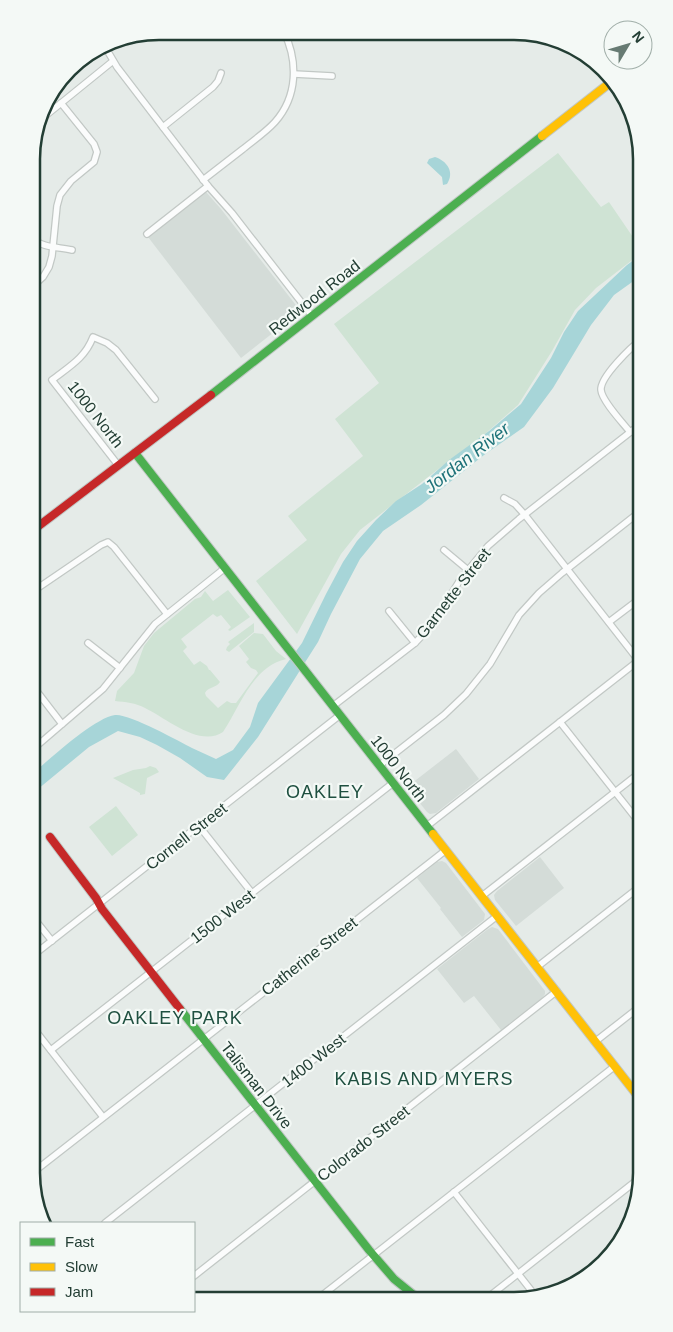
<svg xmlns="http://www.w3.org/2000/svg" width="673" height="1332" font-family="Arial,sans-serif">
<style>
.built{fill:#d4dcd8}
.green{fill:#cfe3d4}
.water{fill:#a7d5d8}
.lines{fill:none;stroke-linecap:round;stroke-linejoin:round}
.street-casing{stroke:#c2c8c5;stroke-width:8}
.fast-casing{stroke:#c1c8c5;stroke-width:10}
.slow-casing{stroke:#c1c8c5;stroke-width:10}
.jam-casing{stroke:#c1c8c5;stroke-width:10}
.street{stroke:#fbfcfc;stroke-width:5.5}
.fast{stroke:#4caf50;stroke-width:8}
.slow{stroke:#ffc107;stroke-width:8}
.jam{stroke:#c62828;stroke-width:8}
.labels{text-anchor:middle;stroke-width:4.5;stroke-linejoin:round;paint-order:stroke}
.street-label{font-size:16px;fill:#233e34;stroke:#f4f9f6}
.water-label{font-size:18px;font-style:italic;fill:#1e7279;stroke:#f4f9f6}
.neighbourhood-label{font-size:18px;letter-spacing:1px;fill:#1f5040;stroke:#f4f9f6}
.rim{fill:none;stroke:#233e34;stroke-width:2.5}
</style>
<rect width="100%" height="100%" fill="#e5ebe8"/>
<g class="built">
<polygon points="206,192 221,209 295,304 298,310 297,314 241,358 148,237"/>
<polygon points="456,749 479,779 436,813 430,814 427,812 407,787"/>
<polygon points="540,857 564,888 516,926 495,900 494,895 497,891"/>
<polygon points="442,861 446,863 485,914 484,920 462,937 440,909 441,908 417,878 437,862"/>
<polygon points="492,927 498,929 545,991 545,994 542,998 501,1030 474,996 464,1003 437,969 488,929"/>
</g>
<g class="green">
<polygon points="558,153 601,207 609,202 639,246 631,261 596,288 575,310 552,351 518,405 478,440 450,460 360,530 341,554 297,634 256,581 307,540 288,516 363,456 335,419 379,383 334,324"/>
<path d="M228,590L250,617L230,631L228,630L231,627L221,615L217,617L213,614L181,639L187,647L183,651L194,665L200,661L207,666L209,670H210L220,682C216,688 208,687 205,693L206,696L218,708L227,701L231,703H236L258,673L256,670L251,668L246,662L249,659L239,646L254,633L263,634L276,651L286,659C252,667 240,707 223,732C200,748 166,718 145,708C136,703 125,702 115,701L117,691L134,673L144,646L154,633L195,599L201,597L205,591L213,601Z"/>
<polygon points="254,623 254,632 229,652 226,650 227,647 230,644 228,642"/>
<polygon points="150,766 156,768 159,772 147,778 145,794 140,795 140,793 113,778 133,770 146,768"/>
<polygon points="116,806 138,835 112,856 89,827"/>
</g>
<g class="water">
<path d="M435,157C447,161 455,172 447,184L443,185L442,177L427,163L429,159Z"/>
<path d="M642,254V275L614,295L591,325L553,388L524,427L484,455L421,505L383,531L360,559L331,614L318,642L304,664L258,737L224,780L207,777L180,758L157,745L140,737L118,731L89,747L32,794V774C50,759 94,718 115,715C128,713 179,741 192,748C200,752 208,755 216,759L233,750L250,727L258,703L302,643L326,594L343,562L357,541L376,520L396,501L422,484L449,460L489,431L521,404L551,358L564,332L578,311L627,265Z"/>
</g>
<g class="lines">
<g class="street-casing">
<g id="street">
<polyline points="104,45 117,67 208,186 232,213 312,316"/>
<polyline points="294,74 332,76"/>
<polyline points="39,121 113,61"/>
<polyline points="163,127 213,87 218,81 221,73"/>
<path d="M203,180C217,169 230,159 243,149C254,140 266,132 275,122C298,96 298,61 284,32"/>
<polyline points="147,234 208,186"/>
<path d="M32,238C42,248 59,247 72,250"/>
<polyline points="32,287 43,277 49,267 52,256 57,206 60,195 71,181 94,162 97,152 94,144 61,103"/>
<path d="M630,432C623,423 602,401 601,390C600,377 631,347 642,339"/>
<path d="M118,465L52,380C70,366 85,358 93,337L107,343L116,350L155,399"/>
<polyline points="504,498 515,504 525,515 642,665"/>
<polyline points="444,550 468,570"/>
<polyline points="32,592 101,545 108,542 114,547 167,614"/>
<polyline points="389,611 415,643"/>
<polyline points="609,622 642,597"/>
<polyline points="88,643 120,668"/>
<polyline points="32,685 62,724"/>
<polyline points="333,706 415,643 432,625 460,580 488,546 519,519 642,423"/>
<polyline points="560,722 642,826"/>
<polyline points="32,750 103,689 155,624 225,568"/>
<polyline points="380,765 444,715 466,694 490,664 519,615 539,593 562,573 642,510"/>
<polyline points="199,826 252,893"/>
<polyline points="427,826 638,661"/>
<polyline points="482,896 642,771"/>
<polyline points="32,916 52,941"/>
<polyline points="31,957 340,715"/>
<polyline points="537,967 642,885"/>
<polyline points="31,1025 103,1117"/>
<polyline points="596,1041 642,1005"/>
<polyline points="51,1050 393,783"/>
<polyline points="31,1174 446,850"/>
<polyline points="454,1192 534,1294"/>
<polyline points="105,1223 497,916"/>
<polyline points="194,1276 557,991"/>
<polyline points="491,1295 641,1177"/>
<polyline points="320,1297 615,1066"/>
</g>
</g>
<g class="fast-casing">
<g id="fast">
<polyline points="211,395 542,136"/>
<polyline points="135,453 433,834"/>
<polyline points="180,1009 369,1250 394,1279 415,1296"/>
</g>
</g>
<g class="slow-casing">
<g id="slow">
<polyline points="542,136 611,82"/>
<polyline points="433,834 641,1100"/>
</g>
</g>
<g class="jam-casing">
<g id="jam">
<polyline points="32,531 211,395"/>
<polyline points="50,837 96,898 102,909 180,1009"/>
</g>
</g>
<use href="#street" class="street"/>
<use href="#fast" class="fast"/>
<use href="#slow" class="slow"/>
<use href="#jam" class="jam"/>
</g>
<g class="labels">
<g class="street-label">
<text transform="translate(314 297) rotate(-38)" y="6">Redwood Road</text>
<text transform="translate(96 414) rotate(52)" y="6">1000 North</text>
<text transform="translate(453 593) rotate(-52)" y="6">Garnette Street</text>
<text transform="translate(399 768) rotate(52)" y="6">1000 North</text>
<text transform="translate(186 836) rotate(-38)" y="6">Cornell Street</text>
<text transform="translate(222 916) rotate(-38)" y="6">1500 West</text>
<text transform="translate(309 956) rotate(-38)" y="6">Catherine Street</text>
<text transform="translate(313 1060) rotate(-38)" y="6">1400 West</text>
<text transform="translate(257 1085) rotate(52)" y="6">Talisman Drive</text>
<text transform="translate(363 1143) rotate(-38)" y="6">Colorado Street</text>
</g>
<g class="water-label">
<text transform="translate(467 458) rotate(-38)" y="6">Jordan River</text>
</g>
<g class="neighbourhood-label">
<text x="325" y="798">OAKLEY</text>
<text x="175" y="1024">OAKLEY PARK</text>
<text x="424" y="1085">KABIS AND MYERS</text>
</g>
</g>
<path d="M0 0H673V1332H0ZM159 40H514A119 119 0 0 1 633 159V1173A119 119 0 0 1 514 1292H159A119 119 0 0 1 40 1173V159A119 119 0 0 1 159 40Z" fill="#f4f9f6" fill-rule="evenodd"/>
<path class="rim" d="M159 40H514A119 119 0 0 1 633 159V1173A119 119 0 0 1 514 1292H159A119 119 0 0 1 40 1173V159A119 119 0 0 1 159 40Z"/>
<rect x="20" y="1222" width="175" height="90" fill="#f4f9f6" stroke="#a0aea8"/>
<rect x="30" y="1238" width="25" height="8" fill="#4caf50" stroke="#a0aea8"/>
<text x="65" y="1247" font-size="15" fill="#233e34">Fast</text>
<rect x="30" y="1263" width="25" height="8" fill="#ffc107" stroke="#a0aea8"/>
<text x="65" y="1272" font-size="15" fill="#233e34">Slow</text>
<rect x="30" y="1288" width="25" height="8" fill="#c62828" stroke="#a0aea8"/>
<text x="65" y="1297" font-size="15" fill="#233e34">Jam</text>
<g transform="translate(628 45) rotate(52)"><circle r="24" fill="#f4f9f6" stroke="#a0aea8"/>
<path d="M0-4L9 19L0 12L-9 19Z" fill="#677b73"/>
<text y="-8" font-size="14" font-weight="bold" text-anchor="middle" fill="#233e34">N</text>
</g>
</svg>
